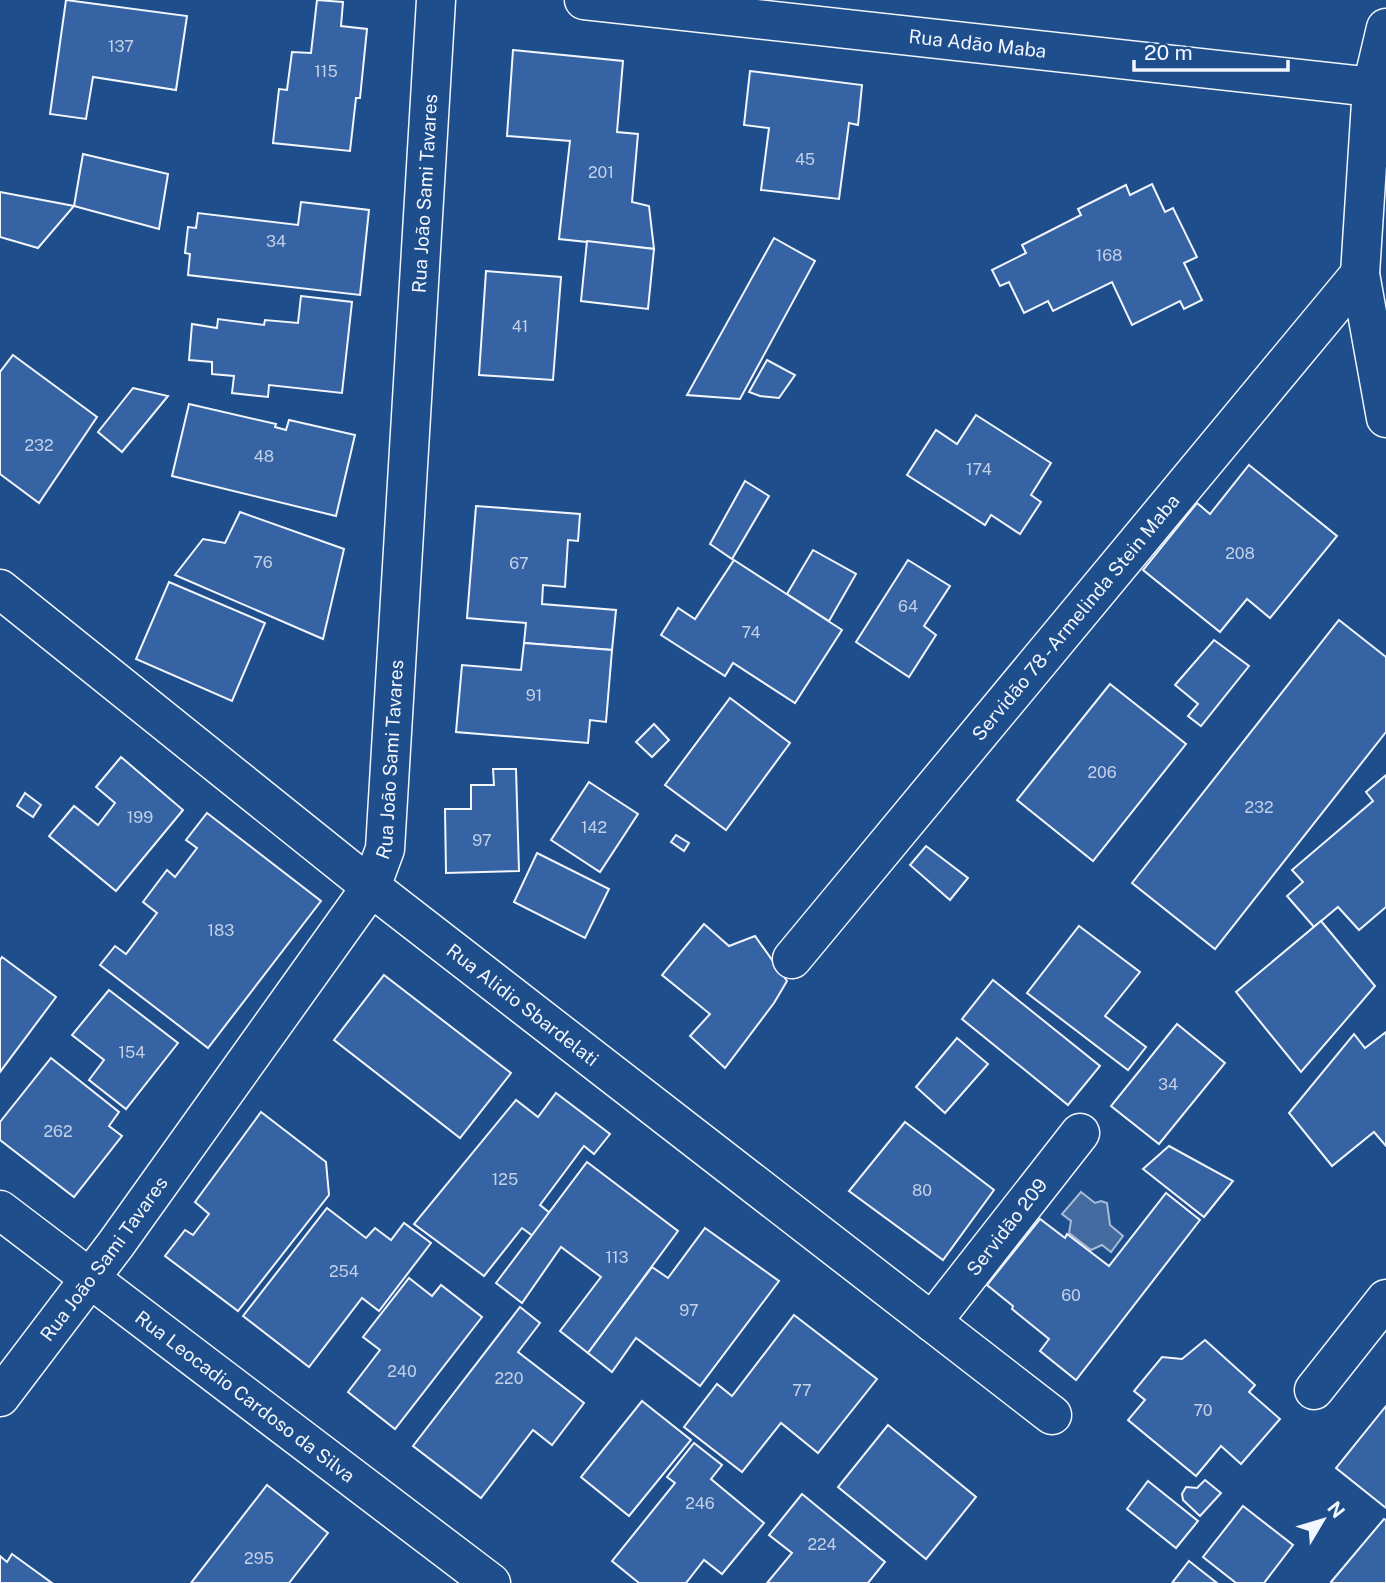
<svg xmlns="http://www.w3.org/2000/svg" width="1386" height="1583" font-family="'Public Sans',sans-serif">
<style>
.water{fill:#446ba0;stroke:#a8bbd7;stroke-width:2}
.building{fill:#3563a3;stroke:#f2f6ff;stroke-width:2}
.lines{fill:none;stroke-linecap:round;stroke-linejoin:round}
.minor-casing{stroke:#f2f6ff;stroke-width:41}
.minor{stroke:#1f4e8c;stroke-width:38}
.labels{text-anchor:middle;stroke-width:5;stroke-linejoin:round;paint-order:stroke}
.number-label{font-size:16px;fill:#c3d1e8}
.street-label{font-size:19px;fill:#f2f6ff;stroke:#1f4e8c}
</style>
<rect width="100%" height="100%" fill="#1f4e8c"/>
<polygon class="water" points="1081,1192 1095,1203 1101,1201 1107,1203 1110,1225 1123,1236 1111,1252 1102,1245 1091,1250 1069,1233 1071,1221 1062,1214"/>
<g class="building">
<polygon points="66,0 187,16 176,90 93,77 86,119 50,114"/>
<polygon points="317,0 343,2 341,26 367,29 360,98 356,98 350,151 273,143 279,89 287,90 292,52 311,53"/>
<polygon points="513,50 623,61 617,132 638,134 632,202 649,206 654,249 559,239 570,141 507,136"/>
<polygon points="750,71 862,85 858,125 849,123 839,199 761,190 769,128 744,125"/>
<polygon points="83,154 168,174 159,229 74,206"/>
<polygon points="1152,184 1165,212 1173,208 1197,257 1184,263 1202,300 1184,309 1180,301 1132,325 1112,282 1053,311 1048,301 1024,313 1009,282 1000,286 992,270 1026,253 1022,245 1081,215 1078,209 1126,185 1130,195"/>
<polygon points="0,192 74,206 38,248 0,237"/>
<polygon points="301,202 369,210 360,295 188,275 190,254 185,253 188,227 196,228 198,213 298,225"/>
<polygon points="774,238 815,261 740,399 687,395"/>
<polygon points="587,241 654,249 648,309 581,301"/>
<polygon points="486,271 561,277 553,380 479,375"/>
<polygon points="301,296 352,302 342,393 269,385 268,397 232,393 234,376 212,374 212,362 189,360 192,324 217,328 218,319 264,325 265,320 298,323"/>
<polygon points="13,355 97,417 39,503 0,474 0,372"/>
<polygon points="767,360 795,375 779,398 760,396 749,392"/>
<polygon points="133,388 168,396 122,452 98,432"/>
<polygon points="189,404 276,424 275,427 286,430 289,420 355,435 336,516 172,476"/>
<polygon points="976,415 1051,463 1031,495 1041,502 1020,534 991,515 985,525 907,475 936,430 957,444"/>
<polygon points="1249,465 1337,536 1270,618 1247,599 1220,632 1143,570 1197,503 1210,514"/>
<polygon points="745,481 769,496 732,559 710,544"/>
<polygon points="476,506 580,514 578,541 568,540 565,587 543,585 542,604 616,610 612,650 524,643 526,623 467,618"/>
<polygon points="240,512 344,549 323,639 175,575 203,539 225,543"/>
<polygon points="813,550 856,574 829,621 787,594"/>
<polygon points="734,560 842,630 795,703 733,663 725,676 661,635 678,608 695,619"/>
<polygon points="908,560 950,586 924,626 936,635 909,677 856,642"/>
<polygon points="169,582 265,623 232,701 136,659"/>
<polygon points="1339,620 1386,657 1386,732 1215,949 1132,883"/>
<polygon points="1214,640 1249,666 1201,726 1188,716 1198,704 1175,685"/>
<polygon points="524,643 612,650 606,722 590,720 588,743 456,732 462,665 521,670"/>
<polygon points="1110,684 1186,744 1093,861 1017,800"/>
<polygon points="730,698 790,743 726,830 665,785"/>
<polygon points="654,724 669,740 652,757 636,742"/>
<polygon points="121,757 183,810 116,891 49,836 74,806 98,825 115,803 96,787"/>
<polygon points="493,769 516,769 519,871 446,873 445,809 471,809 471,785 494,785"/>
<polygon points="1386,775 1386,907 1359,930 1338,907 1314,927 1287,896 1303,882 1292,870 1373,801 1366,792"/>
<polygon points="589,782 638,814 600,872 551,840"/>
<polygon points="25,793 41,805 33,817 17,806"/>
<polygon points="207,813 321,901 208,1048 100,965 115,946 126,954 157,913 143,902 167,870 175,877 197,848 186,840"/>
<polygon points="676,835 689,843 684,851 671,842"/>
<polygon points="926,846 968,878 950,900 910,865"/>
<polygon points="537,853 609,889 585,938 514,902"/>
<polygon points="1321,921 1375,986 1301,1072 1236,992"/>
<polygon points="704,924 729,946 755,936 787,981 774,1003 725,1068 690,1036 710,1014 662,975"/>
<polygon points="1079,926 1140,972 1105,1016 1146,1047 1128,1070 1027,993"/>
<polygon points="2,957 56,997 0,1072 0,960"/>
<polygon points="384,975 511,1073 460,1138 334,1040"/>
<polygon points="993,980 1100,1066 1068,1105 962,1019"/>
<polygon points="109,990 178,1043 126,1109 89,1080 104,1060 72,1035"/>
<polygon points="1177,1024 1225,1063 1159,1144 1111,1106"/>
<polygon points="1386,1032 1386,1146 1374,1132 1332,1166 1289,1113 1354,1034 1365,1048"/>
<polygon points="957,1038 988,1064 945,1113 916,1087"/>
<polygon points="51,1058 119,1112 109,1126 122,1136 74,1197 0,1140 0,1122"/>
<polygon points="556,1093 610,1134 594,1154 584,1146 540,1205 550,1213 533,1236 522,1228 484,1276 414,1224 516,1100 538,1117"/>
<polygon points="261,1112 326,1162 329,1195 238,1311 165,1256 185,1230 193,1235 209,1214 195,1202"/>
<polygon points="905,1122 994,1190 943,1260 849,1191"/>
<polygon points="1169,1146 1233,1181 1204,1217 1143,1169"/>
<polygon points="587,1162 678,1231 588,1353 560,1331 601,1277 561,1247 522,1303 496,1283"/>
<polygon points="1166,1193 1200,1220 1076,1380 1040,1351 1049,1339 1012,1309 1013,1306 987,1285 1040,1219 1065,1238 1067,1234 1109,1266"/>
<polygon points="327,1208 366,1238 375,1228 391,1240 404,1223 431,1243 379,1311 362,1298 309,1367 243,1316"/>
<polygon points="705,1228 779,1281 700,1386 636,1338 612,1372 588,1353 652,1267 668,1278"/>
<polygon points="409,1278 432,1296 441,1285 482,1317 395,1429 348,1392 380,1350 363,1337"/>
<polygon points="520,1307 540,1323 518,1352 584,1403 552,1445 533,1430 481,1498 413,1446"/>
<polygon points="794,1315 877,1379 818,1453 781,1423 742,1472 684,1427 717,1384 732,1396"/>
<polygon points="1205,1340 1255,1385 1249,1392 1280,1419 1241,1464 1221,1446 1196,1476 1128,1420 1145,1400 1134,1391 1162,1357 1182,1359"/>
<polygon points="642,1401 691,1440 629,1516 581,1477"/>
<polygon points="1386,1406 1386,1508 1336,1468"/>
<polygon points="888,1425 976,1497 926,1559 838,1487"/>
<polygon points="694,1443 722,1465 711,1479 764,1523 722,1574 704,1560 686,1583 639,1583 612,1561 675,1483 667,1477"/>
<polygon points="1205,1480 1221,1493 1200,1516 1183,1500 1182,1494 1186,1487 1197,1488"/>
<polygon points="1148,1481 1198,1521 1176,1548 1127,1509"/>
<polygon points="267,1485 328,1533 289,1583 191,1583"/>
<polygon points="802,1494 885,1562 868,1583 767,1583 792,1553 769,1535"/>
<polygon points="1243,1506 1293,1545 1264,1583 1236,1583 1203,1557"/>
<polygon points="1384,1519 1386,1520 1386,1583 1333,1583 1331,1582"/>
<polygon points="12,1554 52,1583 0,1583 0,1556 7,1562"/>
<polygon points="1189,1561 1217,1583 1172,1583"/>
</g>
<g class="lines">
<g class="minor-casing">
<g id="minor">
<path id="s1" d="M584,0L1372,87"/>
<polyline points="1386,28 1372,87 1360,274 1386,418"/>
<path id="s2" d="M0,589L371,887L1052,1415"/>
<path id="s3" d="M792,959L1360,274"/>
<path id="s4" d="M0,1210L491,1583"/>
<path id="s5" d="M932,1322L1080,1133"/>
<polyline points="1314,1390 1386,1299"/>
<path id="s6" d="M0,1397L116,1244L371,887L385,849L436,0"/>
</g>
</g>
<use href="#minor" class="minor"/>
</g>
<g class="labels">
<g class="number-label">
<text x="121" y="52">137</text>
<text x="326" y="77">115</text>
<text x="805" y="165">45</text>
<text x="601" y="178">201</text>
<text x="276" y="247">34</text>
<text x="1109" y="261">168</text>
<text x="520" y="332">41</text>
<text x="39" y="451">232</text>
<text x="264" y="462">48</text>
<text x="979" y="475">174</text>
<text x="1240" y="559">208</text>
<text x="263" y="568">76</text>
<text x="519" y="569">67</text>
<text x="908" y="612">64</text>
<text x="751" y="638">74</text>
<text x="534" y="701">91</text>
<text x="1102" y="778">206</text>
<text x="1259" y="813">232</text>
<text x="140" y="823">199</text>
<text x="594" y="833">142</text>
<text x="482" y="846">97</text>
<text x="221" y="936">183</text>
<text x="132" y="1058">154</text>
<text x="1168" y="1090">34</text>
<text x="58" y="1137">262</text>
<text x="505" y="1185">125</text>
<text x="922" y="1196">80</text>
<text x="617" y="1263">113</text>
<text x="344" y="1277">254</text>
<text x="1071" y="1301">60</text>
<text x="689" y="1316">97</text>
<text x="402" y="1377">240</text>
<text x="509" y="1384">220</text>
<text x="802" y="1396">77</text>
<text x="1203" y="1416">70</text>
<text x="700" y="1509">246</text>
<text x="822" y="1550">224</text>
<text x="259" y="1564">295</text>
</g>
<g class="street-label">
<text dy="7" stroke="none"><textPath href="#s1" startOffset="396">Rua Adão Maba</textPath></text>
<text dy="7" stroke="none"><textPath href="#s6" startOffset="1328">Rua João Sami Tavares</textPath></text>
<text dy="7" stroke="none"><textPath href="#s3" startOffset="444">Servidão 78 - Armelinda Stein Maba</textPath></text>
<text dy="7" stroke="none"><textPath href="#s6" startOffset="761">Rua João Sami Tavares</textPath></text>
<text dy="7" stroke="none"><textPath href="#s2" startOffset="668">Rua Alidio Sbardelati</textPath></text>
<text dy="7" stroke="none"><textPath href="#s5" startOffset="121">Servidão 209</textPath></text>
<text dy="7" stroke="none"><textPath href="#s6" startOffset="173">Rua João Sami Tavares</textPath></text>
<text dy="7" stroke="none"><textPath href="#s4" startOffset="308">Rua Leocadio Cardoso da Silva</textPath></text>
</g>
</g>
<g transform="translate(1323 1520) rotate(52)" stroke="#1f4e8c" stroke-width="5" paint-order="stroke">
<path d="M0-5L12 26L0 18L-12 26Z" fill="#f2f6ff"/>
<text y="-10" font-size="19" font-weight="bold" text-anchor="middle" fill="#f2f6ff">N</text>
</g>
<path d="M1134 60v10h154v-10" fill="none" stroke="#f2f6ff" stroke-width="3.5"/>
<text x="1144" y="60" font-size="21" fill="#f2f6ff" stroke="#1f4e8c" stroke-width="5" paint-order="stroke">20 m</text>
</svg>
